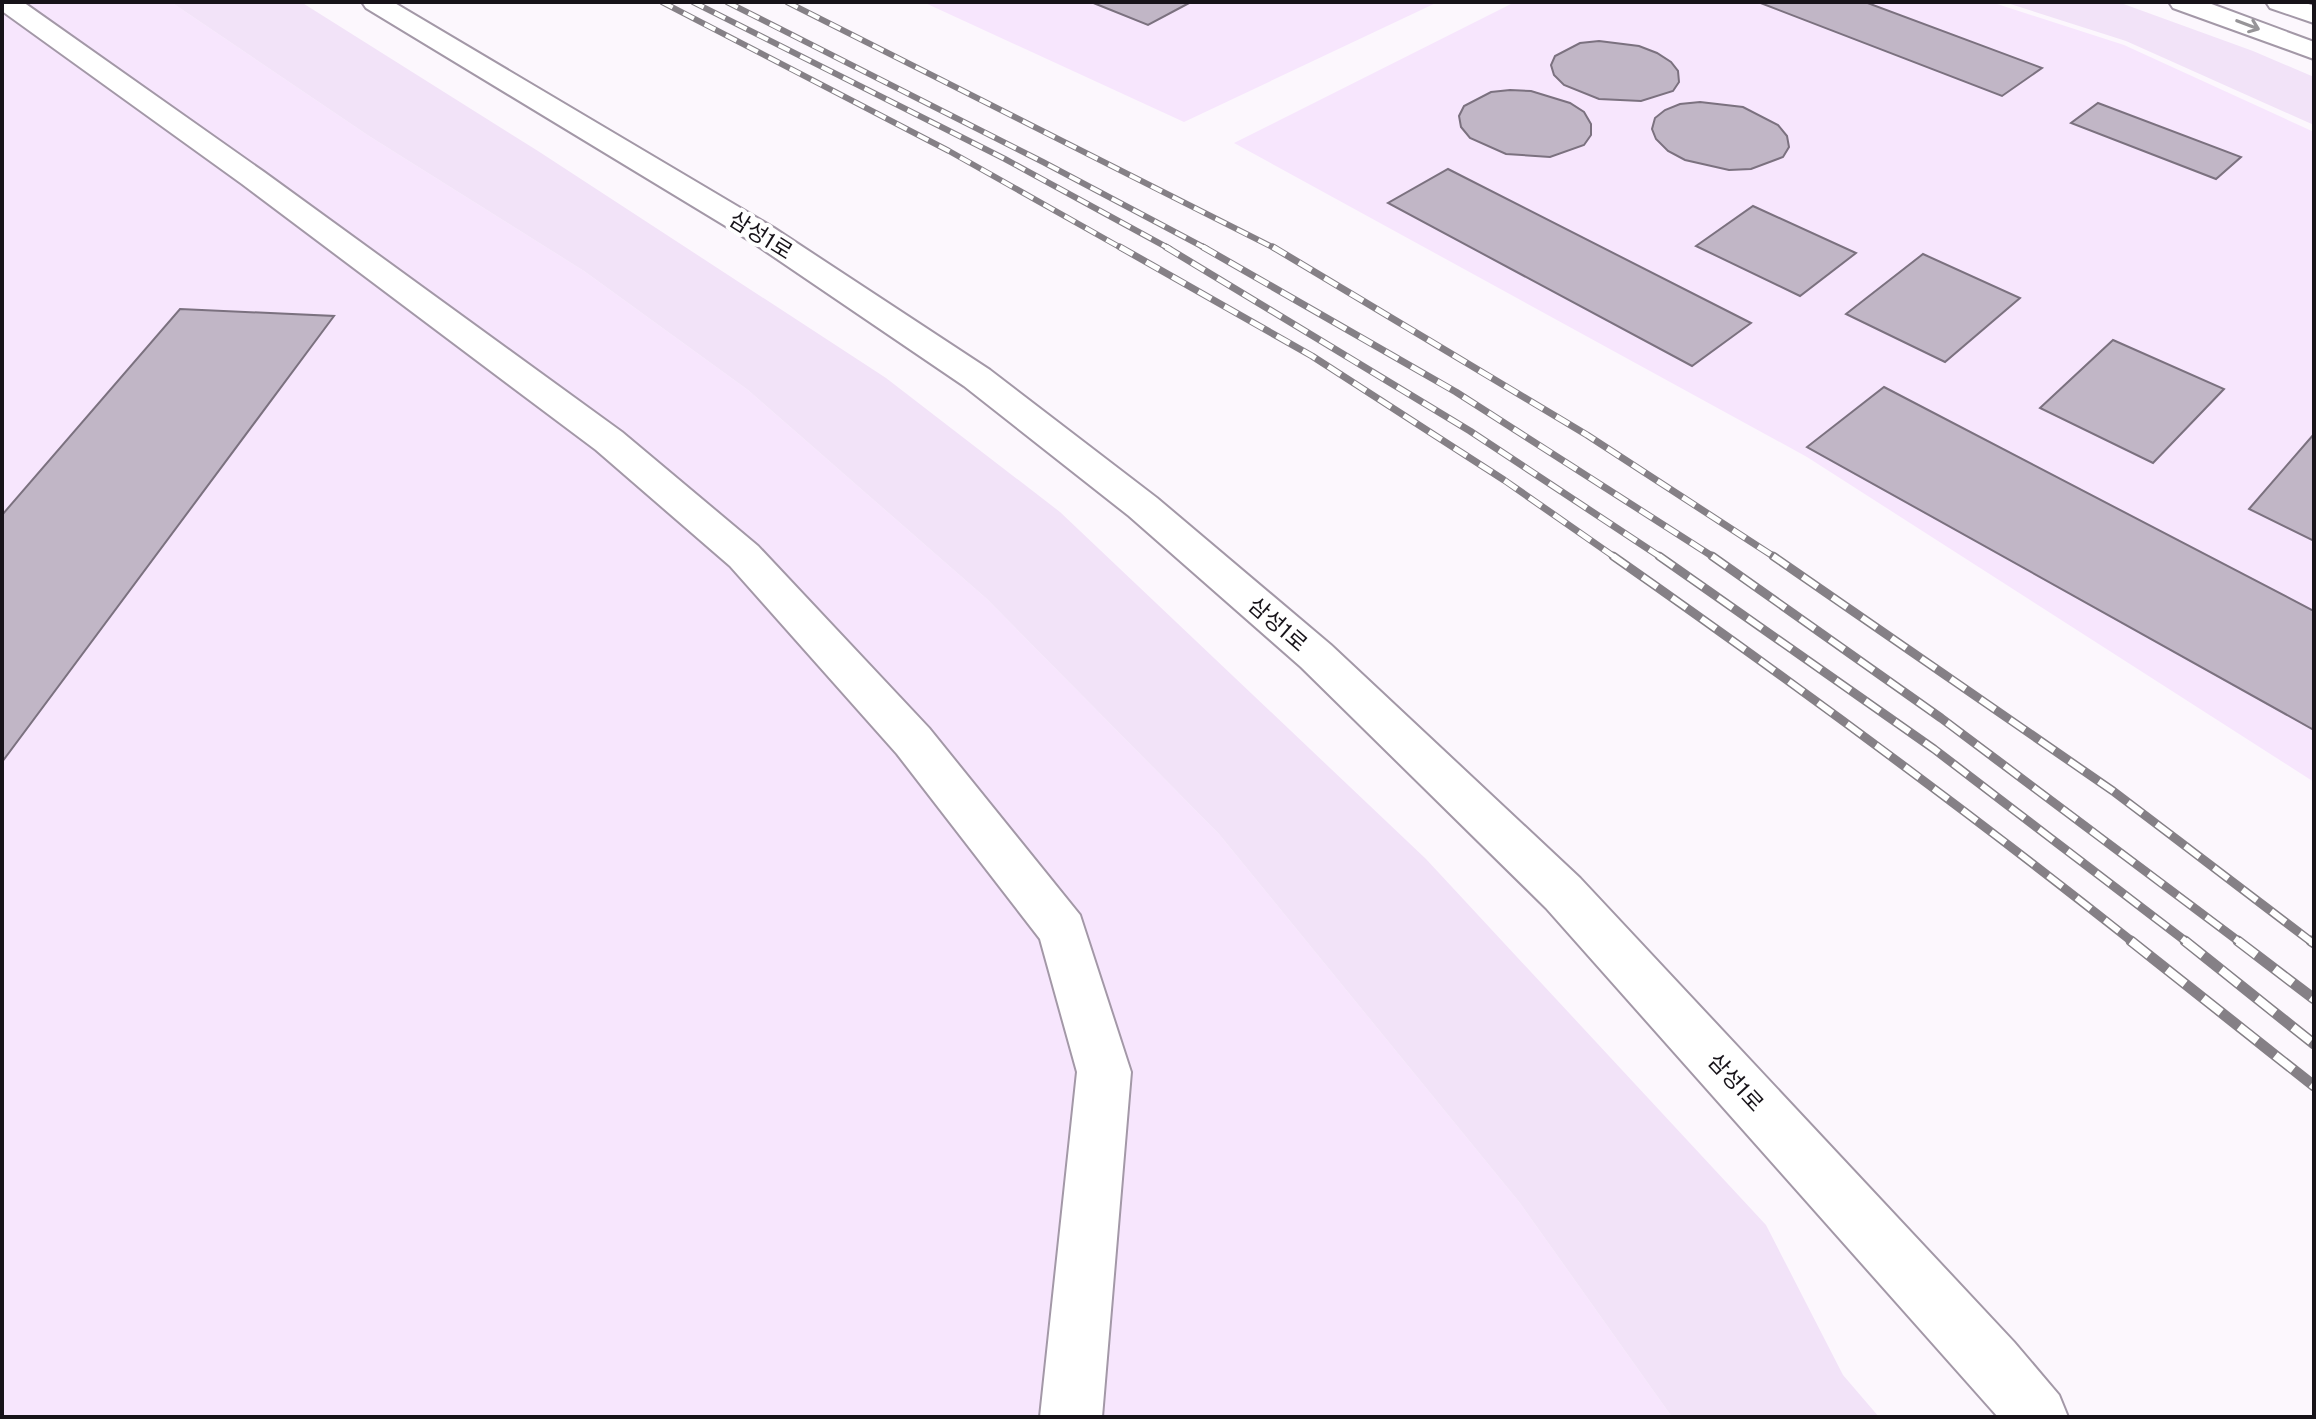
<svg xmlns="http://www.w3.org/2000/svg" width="2316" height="1419" font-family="'Public Sans','Noto Sans KR',sans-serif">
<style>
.built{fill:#f7e6fd}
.green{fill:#f2e3f8}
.building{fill:#c1b6c6;stroke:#7b717f;stroke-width:2}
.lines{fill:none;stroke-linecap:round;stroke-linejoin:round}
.minor-casing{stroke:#a398a7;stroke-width:4}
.major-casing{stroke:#a398a7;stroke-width:4}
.minor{fill:#fff;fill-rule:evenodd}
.major{fill:#fff;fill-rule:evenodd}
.rail-far3-casing{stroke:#858086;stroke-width:6}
.rail-far2-casing{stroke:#858086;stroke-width:7}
.rail-far1-casing{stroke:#858086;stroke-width:9}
.rail-casing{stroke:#858086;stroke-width:11}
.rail-far3{stroke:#fff;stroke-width:4;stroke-dasharray:12;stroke-linecap:butt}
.rail-far2{stroke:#fff;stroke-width:5;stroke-dasharray:15;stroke-linecap:butt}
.rail-far1{stroke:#fff;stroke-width:6;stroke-dasharray:18;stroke-linecap:butt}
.rail{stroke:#fff;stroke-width:8;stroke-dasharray:23;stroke-linecap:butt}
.oneway{stroke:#979598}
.labels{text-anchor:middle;stroke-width:8;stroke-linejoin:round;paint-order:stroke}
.street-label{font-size:22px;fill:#171319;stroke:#fff}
</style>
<rect width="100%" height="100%" fill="#fcf7fd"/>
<g class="built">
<polygon points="2,2 171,2 369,136 584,271 748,390 987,599 1219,834 1520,1203 1672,1417 2,1417"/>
<polygon points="923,2 1438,2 1184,122"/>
<polygon points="1515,2 1991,2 2124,45 2314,132 2314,782 1807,457 1234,143"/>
</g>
<g class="green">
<polygon points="171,2 301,2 538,151 886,378 1060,512 1426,859 1766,1225 1843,1375 1879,1417 1672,1417 1520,1203 1219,834 987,599 748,390 584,271 369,136"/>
<polygon points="2004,2 2118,2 2253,51 2314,77 2314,125 2126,41"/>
</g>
<g class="building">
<polygon points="1091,2 1191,2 1148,25"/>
<polygon points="1758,2 1865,2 2042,68 2002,96"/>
<polygon points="1599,41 1639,46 1657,53 1671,62 1678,71 1679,82 1673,91 1641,101 1599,99 1564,85 1554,75 1551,65 1555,56 1580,43"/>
<polygon points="1510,90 1531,91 1570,103 1584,112 1591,124 1591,135 1584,145 1550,157 1506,154 1470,138 1461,127 1459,116 1464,106 1491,92"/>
<polygon points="1700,102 1743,107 1778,125 1787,136 1789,147 1783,157 1751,169 1729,170 1685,160 1668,151 1656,139 1652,129 1655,118 1665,110 1680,104"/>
<polygon points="2098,103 2241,157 2216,179 2071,123"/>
<polygon points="1448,169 1751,323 1692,366 1388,203"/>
<polygon points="1753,206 1856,253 1800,296 1696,246"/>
<polygon points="1923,254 2020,298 1945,362 1846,314"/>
<polygon points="180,309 334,316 2,762 2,515"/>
<polygon points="2113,340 2224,389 2153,463 2040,408"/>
<polygon points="1884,387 2314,611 2314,730 1807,447"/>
<polygon points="2314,434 2314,541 2249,509"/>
</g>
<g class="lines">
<g class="minor-casing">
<g id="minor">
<polygon points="2,2 23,2 264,172 622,432 758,546 929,728 1080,915 1131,1072 1102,1417 1040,1417 1077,1072 1040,939 897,754 730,566 596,450 242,184 2,11"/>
<polygon points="362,2 393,2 774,228 990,370 1157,498 1331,645 1580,878 2014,1342 2059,1395 2068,1417 1998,1417 1546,908 1301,667 1129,516 964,386 752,242 366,8"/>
</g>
</g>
<g class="major-casing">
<g id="major">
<polygon points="2169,2 2206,2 2314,42 2314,59 2173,8"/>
<polygon points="2266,2 2303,2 2314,6 2314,23 2270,8"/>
</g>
</g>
<use href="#minor" class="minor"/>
<use href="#major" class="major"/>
<g class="rail-far3-casing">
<g id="rail-far3">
<polyline points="662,2 949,151 1123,249"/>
<polyline points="693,2 1005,159 1170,249"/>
<polyline points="727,2 1043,162 1207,249"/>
<polyline points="787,2 1276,249"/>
</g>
</g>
<g class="rail-far2-casing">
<g id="rail-far2">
<polyline points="1120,247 1312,356 1504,480 1616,558"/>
<polyline points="1166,247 1470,431 1662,558"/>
<polyline points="1203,247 1456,392 1715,558"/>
<polyline points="1273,247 1587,435 1776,558"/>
</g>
</g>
<g class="rail-far1-casing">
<g id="rail-far1">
<path d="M1613,556C1790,680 1964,808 2134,943"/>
<polyline points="1659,556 1934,749 2188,943"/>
<polyline points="1712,556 1941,718 2241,943"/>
<polyline points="1773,556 2113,791 2313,943"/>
</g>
</g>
<g class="rail-casing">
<g id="rail">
<polyline points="2131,941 2314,1086"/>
<polyline points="2185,941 2314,1044"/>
<polyline points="2238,941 2314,999"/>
<polyline points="2311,941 2314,943"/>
</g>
</g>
<use href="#rail-far3" class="rail-far3"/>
<use href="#rail-far2" class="rail-far2"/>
<use href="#rail-far1" class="rail-far1"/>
<use href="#rail" class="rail"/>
</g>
<defs><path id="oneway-shaft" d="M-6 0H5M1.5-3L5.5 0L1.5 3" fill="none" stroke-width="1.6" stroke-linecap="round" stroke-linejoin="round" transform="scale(2)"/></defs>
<use class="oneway" href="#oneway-shaft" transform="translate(2248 25) rotate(21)"/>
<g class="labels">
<g class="street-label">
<text transform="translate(761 235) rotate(32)" y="8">삼성1로</text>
<text transform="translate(1278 624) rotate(41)" y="8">삼성1로</text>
<text transform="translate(1736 1082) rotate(47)" y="8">삼성1로</text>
</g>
</g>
<rect width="2316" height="1419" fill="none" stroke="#171319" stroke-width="8"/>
</svg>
